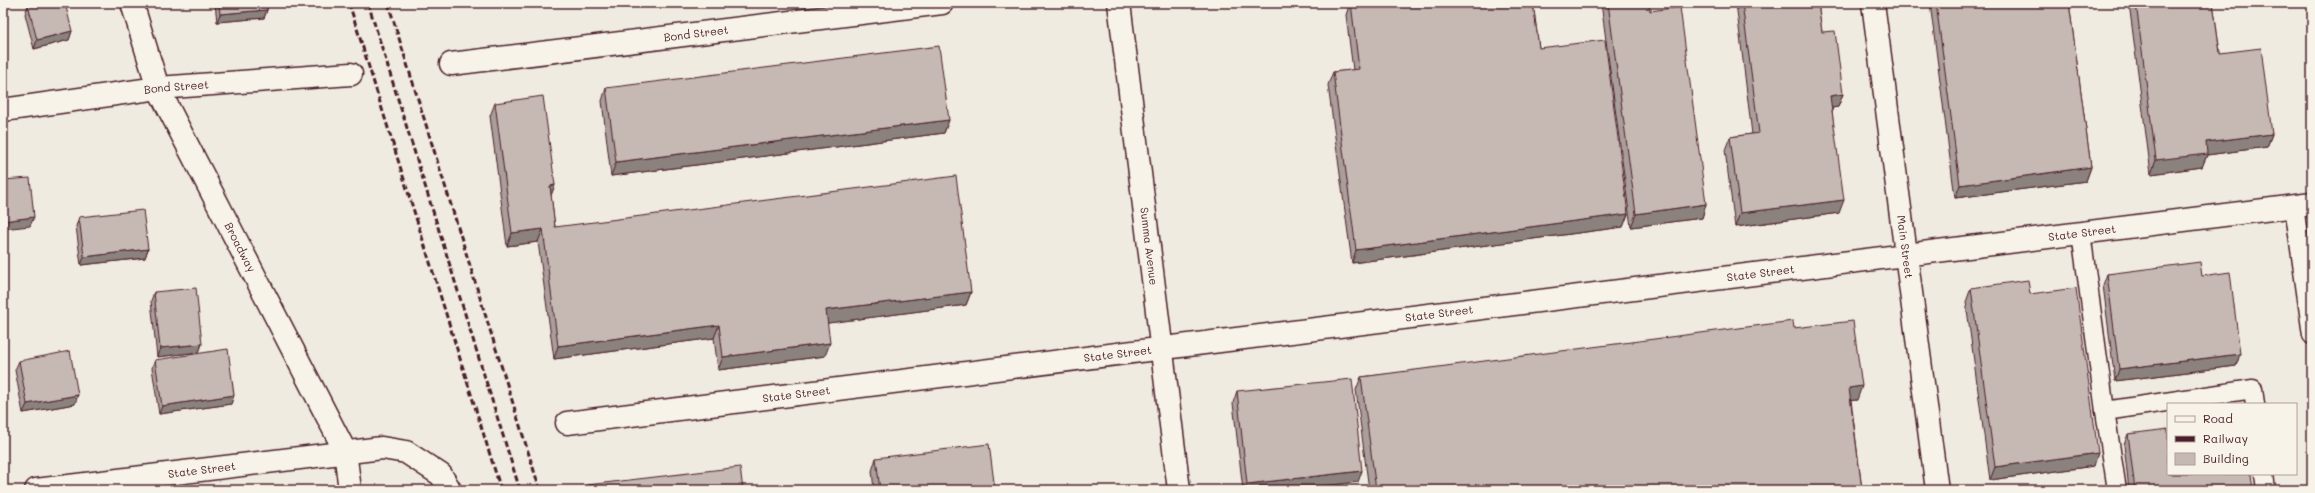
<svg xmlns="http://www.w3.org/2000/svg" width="2315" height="493" font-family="Mali,sans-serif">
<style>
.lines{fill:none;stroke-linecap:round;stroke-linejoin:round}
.service-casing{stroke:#4a1f2b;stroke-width:21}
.minor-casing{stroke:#4a1f2b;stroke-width:25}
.service{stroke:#f7f3e8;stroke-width:18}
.minor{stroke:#f7f3e8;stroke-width:22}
.rail{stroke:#4a1f2b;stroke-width:3;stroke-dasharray:6 3;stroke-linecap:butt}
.wall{fill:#aa9e9a;stroke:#4a1f2b}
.shaded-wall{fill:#8b817d;stroke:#4a1f2b}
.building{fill:#c6b8b3;stroke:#4a1f2b}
.labels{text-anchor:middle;stroke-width:4;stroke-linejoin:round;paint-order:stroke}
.street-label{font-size:11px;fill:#4a1f2b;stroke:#f7f3e8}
</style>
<rect width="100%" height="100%" fill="#f0ebe0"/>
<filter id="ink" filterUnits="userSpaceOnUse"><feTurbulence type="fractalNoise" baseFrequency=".025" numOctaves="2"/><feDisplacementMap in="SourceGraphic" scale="8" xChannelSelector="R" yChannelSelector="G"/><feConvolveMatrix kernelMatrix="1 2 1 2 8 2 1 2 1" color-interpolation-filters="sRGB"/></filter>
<g filter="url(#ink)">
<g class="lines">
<g class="service-casing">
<g id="service">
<polyline points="2294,206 2312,335"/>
<polyline points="2081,233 2105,411"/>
<polyline points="2264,474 2266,490"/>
<polyline points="2117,490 2105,411 2253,389 2255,404"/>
</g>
</g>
<g class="minor-casing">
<g id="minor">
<path id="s1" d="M132,3L158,88L345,451L350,490"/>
<path id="s2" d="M1119,3L1179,490"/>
<path id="s3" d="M1873,3L1937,490"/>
<path id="s4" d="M451,64L942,3"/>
<path id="s5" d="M3,110L158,88L351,74"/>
<path id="s6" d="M567,423L2312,204"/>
<path id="s7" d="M36,490L382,448L406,452L441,475L450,490"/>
</g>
</g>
<use href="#service" class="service"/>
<use href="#minor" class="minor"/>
<g class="rail">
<polyline points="349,3 501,490"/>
<polyline points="368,3 520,490"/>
<polyline points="388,3 540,490"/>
</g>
</g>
<g class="wall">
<polygon points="215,3 267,3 267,10 264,18 217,22"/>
<polygon points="1350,3 1533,3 1539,48 1628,214 1623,227 1352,263 1328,85 1333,72 1353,70 1346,15"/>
<polygon points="1601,3 1649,3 1650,11 1706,204 1702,218 1631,227"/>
<polygon points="1736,3 1818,3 1822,32 1843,94 1838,107 1832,108 1839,213 1735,227 1725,150 1730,137 1752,134"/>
<polygon points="1930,3 2069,3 2091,167 2086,181 1955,198"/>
<polygon points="2129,3 2213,3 2220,53 2272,134 2267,147 2207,155 2202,167 2151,174"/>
<polygon points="28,5 72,31 69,40 34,49 25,14"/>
<polygon points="606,88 949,120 944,133 611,176 602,101"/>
<polygon points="495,103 555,185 551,195 555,227 971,292 966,305 827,323 825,356 718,370 714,338 554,359 538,242 507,246 490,116"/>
<polygon points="79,217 148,249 145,258 81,265 76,226"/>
<polygon points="2107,274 2202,276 2240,354 2236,366 2115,381 2103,285"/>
<polygon points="1971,288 2030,294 2094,466 1990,480 1966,302"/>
<polygon points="154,292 202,344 199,352 157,357 151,301"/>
<polygon points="1794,328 1857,400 1851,400 1862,490 1369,490 1356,390 1361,377"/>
<polygon points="155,360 234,395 231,404 159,414 152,368"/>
<polygon points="19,361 75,404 23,413 15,370"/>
<polygon points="1237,391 1358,482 1289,490 1243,490 1233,403"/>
<polygon points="2128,434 2253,490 2129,490 2124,445"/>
<polygon points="876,458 995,490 874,490 872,471"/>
<polygon points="587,485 743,490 586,490"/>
</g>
<g class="shaded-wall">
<polygon points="267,10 264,18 217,22 220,14"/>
<polygon points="72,31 69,40 34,49 37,40"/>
<polygon points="1843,94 1838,107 1826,109 1830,96"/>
<polygon points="949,120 944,133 611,176 616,162"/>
<polygon points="2272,134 2267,147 2207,155 2202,167 2151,174 2156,160 2206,142"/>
<polygon points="2091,167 2086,181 1955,198 1960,185"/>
<polygon points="555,185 550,198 550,186"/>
<polygon points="1844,200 1839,213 1735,227 1740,213"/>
<polygon points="1706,204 1702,218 1631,227 1636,214"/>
<polygon points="1628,214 1623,227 1352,263 1356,250"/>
<polygon points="34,217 30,226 3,229 3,221"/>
<polygon points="543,229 538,242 507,246 512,233"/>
<polygon points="148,249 145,258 81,265 84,257"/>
<polygon points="971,292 966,305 821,324 826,310"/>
<polygon points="719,325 714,338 554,359 558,346"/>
<polygon points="830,343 825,356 718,370 723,357"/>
<polygon points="202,344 199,352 157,357 160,348"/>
<polygon points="2240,354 2236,366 2115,381 2119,369"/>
<polygon points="1862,386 1857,400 1844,401 1849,388"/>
<polygon points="78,395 75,404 23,413 27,404"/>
<polygon points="234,395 231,404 159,414 162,406"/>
<polygon points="2098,453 2094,466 1990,480 1995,467"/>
<polygon points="1362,471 1358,482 1289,490 1245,490 1247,484"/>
</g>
<g class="building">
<polygon points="36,3 65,3 72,31 37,40 28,5"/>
<polygon points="219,3 267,3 267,10 220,14"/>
<polygon points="1351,3 1533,3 1539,48 1605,40 1628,214 1356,250 1333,72 1359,69"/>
<polygon points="1608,3 1649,3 1650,11 1680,7 1706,204 1636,214"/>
<polygon points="1742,3 1818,3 1822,32 1835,31 1843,94 1830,96 1844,200 1740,213 1730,137 1759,133"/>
<polygon points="1936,3 2069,3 2091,167 1960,185"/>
<polygon points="2136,3 2213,3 2220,53 2261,48 2272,134 2206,142 2207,154 2156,160"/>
<polygon points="939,46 949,120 616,162 606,88"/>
<polygon points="543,96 555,185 550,186 555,227 956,176 971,292 826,310 830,343 723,357 719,325 558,346 543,229 512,233 495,103"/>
<polygon points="30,178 34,217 3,221 3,180"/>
<polygon points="143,210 148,249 84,257 79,217"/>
<polygon points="2200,262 2202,276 2230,272 2240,354 2119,369 2107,274"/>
<polygon points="2028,280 2030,294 2076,288 2098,453 1995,467 1971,288"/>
<polygon points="196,288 202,344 160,348 154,292"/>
<polygon points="1793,321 1794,328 1853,321 1862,386 1849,388 1862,490 1376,490 1361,377"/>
<polygon points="228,349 234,395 162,406 155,360"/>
<polygon points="70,351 78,395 27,404 19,361"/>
<polygon points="1352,379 1362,471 1247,484 1237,391"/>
<polygon points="2168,429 2168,474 2251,474 2253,490 2135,490 2128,434"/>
<polygon points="989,444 995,490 880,490 876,458"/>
<polygon points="740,467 743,490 589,490 587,485"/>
<polygon points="2099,486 2100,490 2063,490"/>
</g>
</g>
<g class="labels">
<g class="street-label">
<text dy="4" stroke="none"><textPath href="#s4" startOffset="247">Bond Street</textPath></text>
<text dy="4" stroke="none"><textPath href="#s5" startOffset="175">Bond Street</textPath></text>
<text dy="4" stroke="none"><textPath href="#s6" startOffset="1527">State Street</textPath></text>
<text dy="4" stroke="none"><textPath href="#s2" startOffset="245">Summa Avenue</textPath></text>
<text dy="4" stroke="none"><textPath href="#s3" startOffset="246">Main Street</textPath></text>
<text dy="4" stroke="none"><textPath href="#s1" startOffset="268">Broadway</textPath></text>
<text dy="4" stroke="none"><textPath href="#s6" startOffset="1203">State Street</textPath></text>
<text dy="4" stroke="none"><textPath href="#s6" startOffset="879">State Street</textPath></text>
<text dy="4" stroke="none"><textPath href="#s6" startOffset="555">State Street</textPath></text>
<text dy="4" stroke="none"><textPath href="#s6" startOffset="231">State Street</textPath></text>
<text dy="4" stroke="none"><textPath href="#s7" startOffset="167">State Street</textPath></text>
</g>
</g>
<rect width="2315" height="493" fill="none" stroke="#f7f3e8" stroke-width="16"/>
<rect x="8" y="8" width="2299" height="477" fill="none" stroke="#4a1f2b" stroke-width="1.5" filter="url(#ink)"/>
<rect x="2167" y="403" width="130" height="72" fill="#f7f3e8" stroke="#b29e9c"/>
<rect x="2175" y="416" width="20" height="6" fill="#f7f3e8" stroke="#b29e9c"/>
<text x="2203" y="423" font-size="12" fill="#4a1f2b">Road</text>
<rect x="2175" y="436" width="20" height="6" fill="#4a1f2b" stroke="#b29e9c"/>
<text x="2203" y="443" font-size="12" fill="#4a1f2b">Railway</text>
<rect x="2175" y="453" width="20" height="12" fill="#c6b8b3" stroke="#b29e9c"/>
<text x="2203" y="463" font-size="12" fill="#4a1f2b">Building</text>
</svg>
